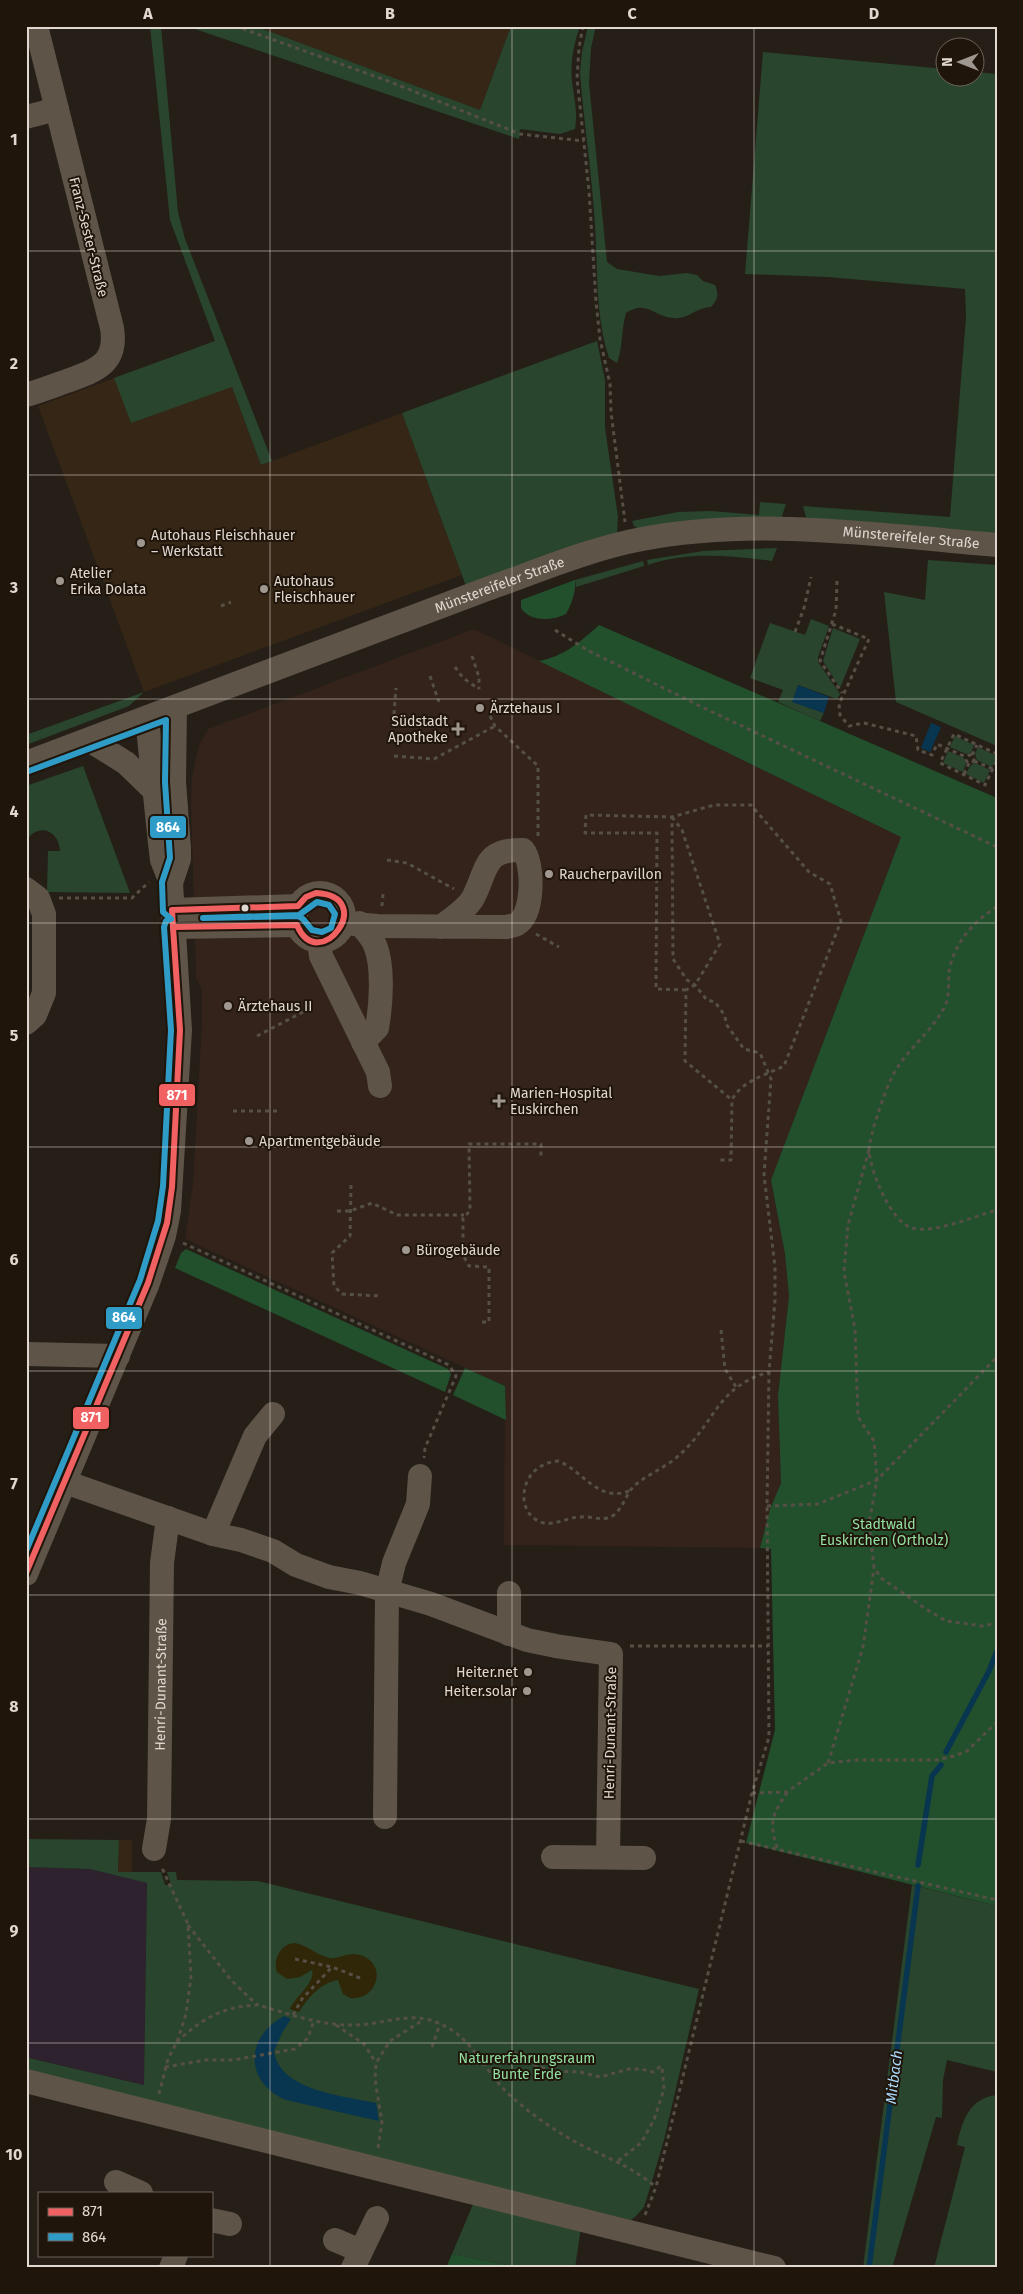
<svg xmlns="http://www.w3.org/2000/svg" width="1023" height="2294" font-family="'Fira Sans',sans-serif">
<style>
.built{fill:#352615}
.education{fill:#2e222e}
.medical{fill:#33231b}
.green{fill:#29452e}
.forest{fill:#22502c}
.sand{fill:#2f2708}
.water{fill:#08354f}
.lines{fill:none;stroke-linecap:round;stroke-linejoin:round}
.stream{stroke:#08354f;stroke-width:5.5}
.path{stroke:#564f46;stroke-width:3;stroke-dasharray:4 4;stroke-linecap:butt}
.minor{stroke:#5e5448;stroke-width:24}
.bus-1-casing{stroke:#20150a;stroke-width:10}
.bus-2-casing{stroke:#20150a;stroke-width:10}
.bus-1{stroke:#f16161;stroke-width:6}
.bus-2{stroke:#2f9cc7;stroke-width:6}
.grid{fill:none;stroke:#e1d9d1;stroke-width:1;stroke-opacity:0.55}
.poi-dot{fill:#9f9890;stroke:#20150a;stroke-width:2}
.bus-dot{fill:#e1d9d1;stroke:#20150a;stroke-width:2}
.labels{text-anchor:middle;stroke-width:4;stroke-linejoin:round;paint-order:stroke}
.street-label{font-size:14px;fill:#e1d9d1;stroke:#20150a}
.poi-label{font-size:14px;fill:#e1d9d1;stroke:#20150a;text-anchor:start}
.park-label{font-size:14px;fill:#91e0a0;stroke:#20150a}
.water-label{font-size:15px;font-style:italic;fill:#a8d8fc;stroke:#20150a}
.line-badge{stroke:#20150a;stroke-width:2}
.badge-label{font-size:14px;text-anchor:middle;font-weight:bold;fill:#fff}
.neatline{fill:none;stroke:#e1d9d1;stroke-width:2}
.grid-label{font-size:16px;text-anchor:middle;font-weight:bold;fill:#e1d9d1}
</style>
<rect width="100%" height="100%" fill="#251f18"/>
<g class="built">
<polygon points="255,26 511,26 480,110"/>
<polygon points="215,341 261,465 402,413 462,575 144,692 38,406"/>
<polygon points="119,1840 132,1840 132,1872 118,1872"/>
</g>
<polygon class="education" points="26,1867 90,1869 147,1883 144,2085 30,2058 28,2075 26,2075"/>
<polygon class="medical" points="474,629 901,837 771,1180 785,1254 789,1296 778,1396 781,1483 770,1509 760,1548 504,1545 505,1386 185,1239 193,1184 202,1022 202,990 196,978 191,804 192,777 199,745 208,729"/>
<g class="green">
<polygon points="150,26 161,26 178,212 185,239 272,461 261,465 232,387 131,423 114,378 215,341 170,220"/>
<path d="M186,26H255L480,110L511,26H580C574,44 570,62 572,81C574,98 578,112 575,129L560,134L520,129L519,139Z"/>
<path d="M588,26H596L591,48L589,83L607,262L617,269L659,276L687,273L697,275L703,281L715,285C719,295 718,299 711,307C697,307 687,320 674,318C654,317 647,299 626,313C621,330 623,348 617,363L609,358C595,315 598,270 595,225C592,174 584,124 580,73L582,52Z"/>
<polygon points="763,52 945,69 946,78 976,78 976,72 997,74 997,536 807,521 803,506 950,517 966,317 965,289 828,277 745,274"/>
<polygon points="597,341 605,380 605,428 618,517 617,533 466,586 402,413"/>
<polygon points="760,502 786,504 781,519 639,529 634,526 632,521 678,512 711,511 759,515"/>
<path d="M777,548L772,561C730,556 689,551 648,565L647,560L703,551Z"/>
<polygon points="928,560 997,565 997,746 896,702 884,592 925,600"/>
<polygon points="643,561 644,566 576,587 575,580"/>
<polygon points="811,619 829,626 818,657 818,662 840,694 837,699 798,685 793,702 824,713 820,721 778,702 783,690 750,678 770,623 805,635"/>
<polygon points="833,628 860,639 840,688 823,661"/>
<polygon points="144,692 129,706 26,745 26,735"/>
<polygon points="955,736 974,745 971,753 966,754 950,747"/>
<polygon points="978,747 997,756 992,767 977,760 975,754"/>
<polygon points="948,751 964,758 966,764 963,772 943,763"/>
<polygon points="975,763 990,770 984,783 966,774 970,766"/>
<path d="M83,766L130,893L47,892L48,851H60C59,830 38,822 26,841V786Z"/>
<polygon points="26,1839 119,1840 118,1872 161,1872 165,1885 171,1885 167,1872 176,1872 177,1880 258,1881 699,1989 664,2140 649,2191 644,2207 636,2216 631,2220 28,2075 29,2058 144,2085 147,1883 90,1869 26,1867"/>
<polygon points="912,1885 997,1906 997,2072 947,2060 943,2080 942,2118 936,2117 892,2268 863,2268"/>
<path d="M997,2095V2268H934L965,2147L957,2145C962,2121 969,2098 997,2095Z"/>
<polygon points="474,2202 581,2227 575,2268 522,2268 452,2254"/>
</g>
<g class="forest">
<path d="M575,580C576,592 572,603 566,614C552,621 530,622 521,608V600Z"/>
<path d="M599,625L997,798V1906L746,1843L775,1730L771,1549L760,1548L770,1509L781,1483L778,1396L789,1296L785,1254L771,1180L901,837L539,661C565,656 580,642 599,625Z"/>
<polygon points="186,1249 448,1369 451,1374 445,1392 175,1268 181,1253"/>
<polygon points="465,1368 505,1386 506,1420 453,1395"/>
<polygon points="452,2254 522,2268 446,2268"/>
</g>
<path class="sand" d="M295,1943C308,1945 317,1956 330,1958C341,1960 349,1949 365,1957C387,1968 376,2001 350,1998L343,1994L338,1980C320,1983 308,1998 299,2012L290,2009C295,1997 316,1982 312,1970L300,1977L287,1979L277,1972C272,1959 282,1943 295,1943Z"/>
<g class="water">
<polygon points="798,685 829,697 824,713 792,702"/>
<polygon points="931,723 941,727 930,752 921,748"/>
<path d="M284,2016L291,2019L282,2033L274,2051C279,2091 345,2096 376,2103L379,2121L286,2100C244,2082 245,2037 284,2016Z"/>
</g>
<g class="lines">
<g class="stream">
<polyline points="946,1752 989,1671 997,1651"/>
<polyline points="918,1865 932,1776 941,1765"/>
<polyline points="869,2268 918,1886"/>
</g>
<g class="path">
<polyline points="235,26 388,81 520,134 584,141"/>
<polyline points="583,26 579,48 577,78 589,191 596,302 600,339 610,384 611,412 625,522"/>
<polyline points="837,581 836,610 820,661 842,693"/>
<polyline points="221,606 231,602"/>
<polyline points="832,624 869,639 839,704 840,715 849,726 864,723 916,736 918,750 932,755 937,744 966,757"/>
<polyline points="555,630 587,650 704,708 997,847"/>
<polyline points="795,632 804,608 811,577"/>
<polyline points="472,656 479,677 479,689"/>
<polyline points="455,667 463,678 479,689"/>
<polyline points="430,676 439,702"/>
<polyline points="394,714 396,688"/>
<polyline points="490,716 495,726 538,766 538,837"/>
<polyline points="997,754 954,734 940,763 985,785 997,760"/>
<circle cx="970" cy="759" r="4"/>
<polyline points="972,755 977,745"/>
<polyline points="394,756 434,759 495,726"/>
<polyline points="974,761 993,769"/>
<polyline points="964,774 969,763"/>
<polyline points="672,817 682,830 720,944 695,985 686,990 685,1061 732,1100"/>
<polyline points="387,860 407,863 454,889"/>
<polyline points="59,898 132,898 149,882"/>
<polyline points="382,906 383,894"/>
<path d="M997,907C973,921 953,945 949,972C948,983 950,996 945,1006C932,1032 906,1050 893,1075C886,1087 868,1140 869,1151C871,1172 890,1221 912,1228C934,1234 975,1216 997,1210"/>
<polyline points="536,934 559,947"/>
<path d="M686,990L656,989L657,833H585L586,815L672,817L714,805H751L809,872L830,884L841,921L784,1066C766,1075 741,1081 732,1100L731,1160H718"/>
<polyline points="257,1036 303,1012"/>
<polyline points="233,1111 279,1111"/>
<polyline points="869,1150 848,1225 844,1272 855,1329 858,1417 874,1441 877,1480 869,1523 874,1567 881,1578 926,1609 946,1621 982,1626 997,1623"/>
<polyline points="351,1185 350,1236 332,1253 334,1286 342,1294 381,1296"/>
<polyline points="337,1211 350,1211 372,1203 397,1215 464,1215"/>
<polyline points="183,1243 449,1365 456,1376 425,1448 424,1458"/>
<polyline points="452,1247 463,1247"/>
<polyline points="482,1322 489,1322 489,1267 469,1266 463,1255 463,1218 470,1211 469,1144 541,1144 541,1156"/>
<polyline points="721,1330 725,1369 736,1387"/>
<path d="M629,1491C597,1503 583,1470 558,1461C518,1464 513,1516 544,1523C557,1525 568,1517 581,1517C590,1516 602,1521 611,1517C622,1511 625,1496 633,1487C646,1475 663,1469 677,1457C716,1424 714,1388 769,1372"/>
<polyline points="767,1506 818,1504 877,1480 997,1357"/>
<polyline points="630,1646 768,1646"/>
<polyline points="828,1763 863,1647 874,1568"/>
<polyline points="752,1793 787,1792 828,1763 856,1760 936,1760 954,1756 967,1751 997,1722"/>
<polyline points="741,1841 997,1900"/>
<path d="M777,1848C769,1823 772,1814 787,1793"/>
<polyline points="188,1925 231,1980 257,2005"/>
<polyline points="295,1959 332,1967 360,1978"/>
<polyline points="293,2015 302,1999 332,1967"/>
<polyline points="336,2025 364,2044 376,2063"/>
<path d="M177,2042C201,2019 224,2006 258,2005C289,2014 322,2026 355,2025C380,2025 404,2013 430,2020C474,2033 482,2072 514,2099C536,2118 561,2135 587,2148C613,2160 633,2168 656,2187"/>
<polyline points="432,2047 440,2024"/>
<polyline points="484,2065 511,2052 519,2054 535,2065 552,2071 580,2072 600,2077 629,2069 641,2069 653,2072 661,2066 662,2067 664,2089 654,2120 641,2143 618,2161"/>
<polyline points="165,2067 206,2060 233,2060 295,2049 308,2038 314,2020"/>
<polyline points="159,2094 168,2059 177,2042 186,2014 191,1977 188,1924 161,1866"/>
<polyline points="378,2148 382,2123 375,2079 376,2063 390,2041 423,2020"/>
<polyline points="645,2215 656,2187 752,1793 769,1737 767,1506 769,1372 775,1300 775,1267 764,1175 771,1079 760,1053 744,1049 726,1024 725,1016 715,1002 707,1000 695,985 687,980 673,959 672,817"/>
</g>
<g class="minor">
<polyline points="26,117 57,109"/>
<path d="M26,395C40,391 53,386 67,381C95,371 118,364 112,328L36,26"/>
<polyline points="89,740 126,763 155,791"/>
<path id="s1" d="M26,763L487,589C538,571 589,549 642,539C759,517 880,535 997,545"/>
<polyline points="171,883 179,859 179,848 174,782 175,707"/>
<polyline points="26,889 38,898 44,914 44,993 35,1015 26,1023"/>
<circle cx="320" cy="917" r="24"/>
<polyline points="172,910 298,906"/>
<path d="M343,923L377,926L506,927C509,926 514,926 517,924C534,914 534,864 523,850C483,849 488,869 473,898C466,910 452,918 441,927"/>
<path d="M359,923C365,930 372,937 375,945C384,966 381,1006 377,1028L363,1042"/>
<polyline points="173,927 297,925"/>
<polyline points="319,941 321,956 378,1072 380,1086"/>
<polyline points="26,1354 118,1356"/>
<polyline points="65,1482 213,1534 241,1540 273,1551 296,1565 329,1577 360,1583 431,1604 527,1640 556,1646 611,1654 608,1857"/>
<polyline points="213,1534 255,1436 273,1414"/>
<polyline points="26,1574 148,1283 164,1236 169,1211 180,1030 171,883 162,860 160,843 147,718"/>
<polyline points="509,1634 509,1593"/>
<polyline points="385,1817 387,1592 394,1563 418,1504 420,1476"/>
<path id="s2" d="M154,1849L159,1819L162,1563L168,1518"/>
<polyline points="553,1857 644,1858"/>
<polyline points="26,2081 774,2268"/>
<polyline points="116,2182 141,2193"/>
<polyline points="211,2220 230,2224"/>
<polyline points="335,2240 361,2251"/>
<polyline points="171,2268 176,2255"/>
<polyline points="353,2268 377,2218"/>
</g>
<g class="bus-1-casing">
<g id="bus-1">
<path d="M316,893C379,896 319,977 297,925L173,927L172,910L298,906L306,897Z"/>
<polyline points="26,1573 148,1283 167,1223 172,1187 180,1030 173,927"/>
</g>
</g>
<g class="bus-2-casing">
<g id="bus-2">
<polygon points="317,902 329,905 335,914 331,928 322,932 312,930 303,919 298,916 203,918 299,915"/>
<polyline points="26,1551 140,1280 158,1221 163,1186 171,1030 164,927 166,921 171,919 163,912 162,882 170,858 165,782 166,720 29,771"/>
</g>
</g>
<use href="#bus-1" class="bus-1"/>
<use href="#bus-2" class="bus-2"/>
</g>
<path class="grid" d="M270,26V2268M512,26V2268M754,26V2268M26,251H997M26,475H997M26,699H997M26,923H997M26,1147H997M26,1371H997M26,1595H997M26,1819H997M26,2043H997"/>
<g class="poi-dot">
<circle cx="141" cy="543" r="5"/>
<circle cx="60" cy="581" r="5"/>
<circle cx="264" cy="589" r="5"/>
<circle cx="480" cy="708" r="5"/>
<path d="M455.5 721.5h5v5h5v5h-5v5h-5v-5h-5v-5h5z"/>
<circle cx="549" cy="874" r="5"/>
<circle cx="228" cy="1006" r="5"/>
<path d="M496.5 1093.5h5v5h5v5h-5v5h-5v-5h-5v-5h5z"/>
<circle cx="249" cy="1141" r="5"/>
<circle cx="406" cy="1250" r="5"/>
<circle cx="528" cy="1672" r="5"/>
<circle cx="527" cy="1691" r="5"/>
</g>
<circle class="bus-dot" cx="245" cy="908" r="4.5"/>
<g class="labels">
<g class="street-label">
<text transform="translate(89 237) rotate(76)" y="5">Franz-Sester-Straße</text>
<text dy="5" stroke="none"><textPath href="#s1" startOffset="926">Münstereifeler Straße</textPath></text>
<text dy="5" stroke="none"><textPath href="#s1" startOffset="506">Münstereifeler Straße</textPath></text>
<text dy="5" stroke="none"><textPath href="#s2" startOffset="165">Henri-Dunant-Straße</textPath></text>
<text transform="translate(610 1733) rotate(-89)" y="5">Henri-Dunant-Straße</text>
</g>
<g class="poi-label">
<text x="151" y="540">Autohaus Fleischhauer<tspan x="151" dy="16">– Werkstatt</tspan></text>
<text x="70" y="578">Atelier<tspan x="70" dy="16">Erika Dolata</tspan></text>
<text x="274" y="586">Autohaus<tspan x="274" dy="16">Fleischhauer</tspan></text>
<text x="490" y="713">Ärztehaus I</text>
<text x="448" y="726" text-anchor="end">Südstadt<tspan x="448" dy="16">Apotheke</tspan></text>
<text x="559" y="879">Raucherpavillon</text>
<text x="238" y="1011">Ärztehaus II</text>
<text x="510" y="1098">Marien-Hospital<tspan x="510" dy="16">Euskirchen</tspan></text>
<text x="259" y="1146">Apartmentgebäude</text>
<text x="416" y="1255">Bürogebäude</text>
<text x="518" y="1677" text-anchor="end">Heiter.net</text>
<text x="517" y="1696" text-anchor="end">Heiter.solar</text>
</g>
<g class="park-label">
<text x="884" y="1529">Stadtwald<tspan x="884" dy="16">Euskirchen (Ortholz)</tspan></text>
<text x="527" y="2063">Naturerfahrungsraum<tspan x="527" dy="16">Bunte Erde</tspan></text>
</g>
<g class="water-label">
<text transform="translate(894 2077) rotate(-83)" y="5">Mitbach</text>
</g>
</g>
<g class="line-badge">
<rect x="149" y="815" width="38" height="24" rx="5" fill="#2f9cc7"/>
<rect x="158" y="1083" width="38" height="24" rx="5" fill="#f16161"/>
<rect x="105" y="1306" width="38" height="24" rx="5" fill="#2f9cc7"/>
<rect x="72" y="1406" width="38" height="24" rx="5" fill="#f16161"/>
</g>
<g class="badge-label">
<text x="168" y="832">864</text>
<text x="177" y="1100">871</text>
<text x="124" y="1322">864</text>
<text x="91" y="1422">871</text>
</g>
<rect width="1023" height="2294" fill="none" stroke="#20150a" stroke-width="55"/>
<rect x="38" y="2192" width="175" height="65" fill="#20150a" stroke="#6d635a"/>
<rect x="48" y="2208" width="25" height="8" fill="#f16161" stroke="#6d635a"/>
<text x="82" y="2216" font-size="15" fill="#e1d9d1">871</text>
<rect x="48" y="2233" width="25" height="8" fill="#2f9cc7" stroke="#6d635a"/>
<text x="82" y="2242" font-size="15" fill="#e1d9d1">864</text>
<g transform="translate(960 62) rotate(270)"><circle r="24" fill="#20150a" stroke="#6d635a"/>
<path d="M0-4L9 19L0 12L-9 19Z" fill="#9f9890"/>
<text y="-8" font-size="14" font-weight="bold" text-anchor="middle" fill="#e1d9d1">N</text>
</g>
<rect x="28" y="28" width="968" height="2238" class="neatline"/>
<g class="grid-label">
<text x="148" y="19">A</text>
<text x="390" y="19">B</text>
<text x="632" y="19">C</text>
<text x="874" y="19">D</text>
<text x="14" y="145">1</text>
<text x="14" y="369">2</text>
<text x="14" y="593">3</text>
<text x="14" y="817">4</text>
<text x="14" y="1041">5</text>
<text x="14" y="1265">6</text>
<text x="14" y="1489">7</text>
<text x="14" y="1712">8</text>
<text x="14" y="1936">9</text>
<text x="14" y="2160">10</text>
</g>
</svg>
